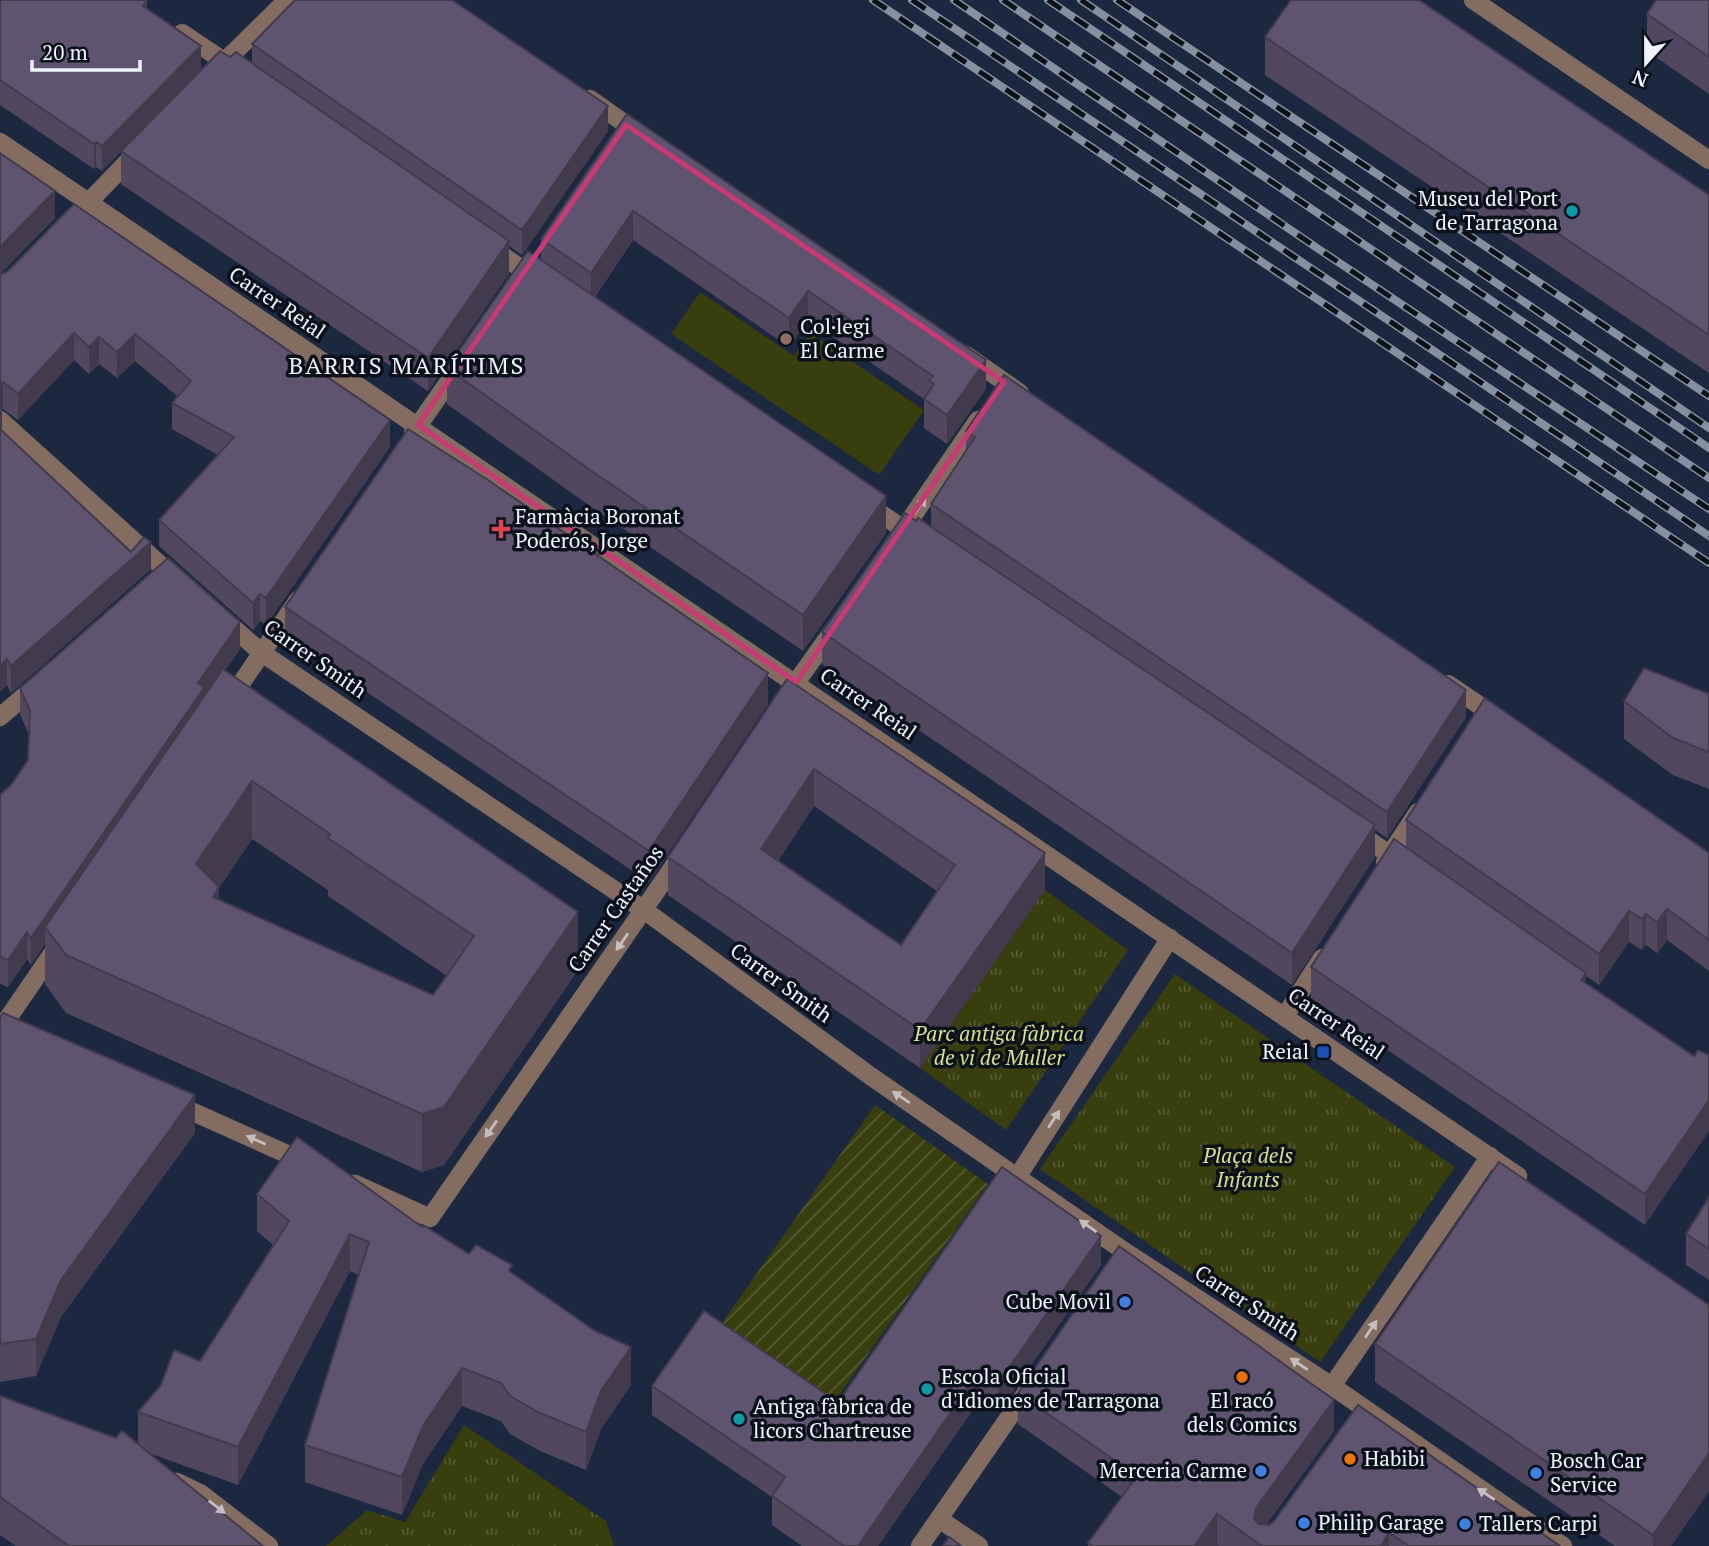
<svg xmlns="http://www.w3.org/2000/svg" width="1709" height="1546" font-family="'PT Serif',serif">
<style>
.park{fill:url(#park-tufts)}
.garden{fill:url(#garden-furrows)}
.pitch{fill:#383e0e}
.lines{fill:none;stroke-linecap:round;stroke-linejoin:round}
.minor-casing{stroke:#39455a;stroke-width:19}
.minor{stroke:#846c60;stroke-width:18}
.rail-casing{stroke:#8690a0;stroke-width:8}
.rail{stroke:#0b111b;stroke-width:5;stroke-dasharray:16;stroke-linecap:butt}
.wall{fill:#514860;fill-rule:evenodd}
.shaded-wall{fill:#423b4e}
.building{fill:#5e5470;stroke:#423b4e;stroke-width:2;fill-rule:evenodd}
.oneway{fill:#c4bebf}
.marked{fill:none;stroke:#c93973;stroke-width:5;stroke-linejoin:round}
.culture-dot{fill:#0f9aa8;stroke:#0b111b;stroke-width:2.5}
.education-dot{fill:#8d6e63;stroke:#0b111b;stroke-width:2.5}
.health-dot{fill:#e0444e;stroke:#0b111b;stroke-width:2.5}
.transit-dot{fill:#1a4fb4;stroke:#0b111b;stroke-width:2.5}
.shop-dot{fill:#3f7fe0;stroke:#0b111b;stroke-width:2.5}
.food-dot{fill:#e8710a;stroke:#0b111b;stroke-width:2.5}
.labels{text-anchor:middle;stroke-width:7;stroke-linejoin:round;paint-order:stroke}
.poi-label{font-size:21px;fill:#eff5fe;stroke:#0b111b;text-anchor:start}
.street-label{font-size:21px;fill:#eff5fe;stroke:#0b111b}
.park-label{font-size:21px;font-style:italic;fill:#d4e18d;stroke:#0b111b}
.quarter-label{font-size:24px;letter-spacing:2px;fill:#eff5fe;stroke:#0b111b}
</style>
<defs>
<pattern id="park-tufts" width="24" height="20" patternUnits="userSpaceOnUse" patternTransform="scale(1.75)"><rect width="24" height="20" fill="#383e0e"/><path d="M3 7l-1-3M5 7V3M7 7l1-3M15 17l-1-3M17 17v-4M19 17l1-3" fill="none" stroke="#555a32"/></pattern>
<pattern id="garden-furrows" width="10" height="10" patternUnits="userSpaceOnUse" patternTransform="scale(1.75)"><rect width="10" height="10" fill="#383e0e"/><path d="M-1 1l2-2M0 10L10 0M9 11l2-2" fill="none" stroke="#555a32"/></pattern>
</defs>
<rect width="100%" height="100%" fill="#1b283f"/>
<g class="park">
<polygon points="1045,890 1128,950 1006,1130 920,1068"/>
<polygon points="1175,974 1455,1167 1320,1362 1040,1169"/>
<polygon points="464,1425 606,1521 614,1546 326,1546 367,1510 405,1522"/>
</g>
<polygon class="garden" points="875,1105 988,1184 828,1411 715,1333"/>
<polygon class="pitch" points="700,292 794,356 810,333 924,410 879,475 671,334"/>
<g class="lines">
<g class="minor-casing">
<g id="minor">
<polyline points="1473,0 1709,160"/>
<polyline points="182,33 234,68"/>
<polyline points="216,70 287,0"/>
<polyline points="590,99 641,135"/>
<polyline points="0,142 1518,1176"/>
<polyline points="80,211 136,153"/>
<polyline points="490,247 536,279"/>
<polyline points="966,355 1020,393"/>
<polyline points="0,420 177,580"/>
<polyline points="413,433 459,367"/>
<polyline points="868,505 915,537"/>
<polyline points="899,536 978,420"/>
<polyline points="222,618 262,653 644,910 869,1075 1124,1251 1332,1386 1563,1546"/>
<polyline points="1448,684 1498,718"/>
<polyline points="790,691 837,625"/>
<polyline points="229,701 298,600"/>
<polyline points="0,717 37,685"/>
<polyline points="1357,832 1403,864"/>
<polyline points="1385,862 1418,812"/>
<polyline points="1285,1016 1322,958"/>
<polyline points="2,1027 58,945"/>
<polyline points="173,1103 307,1163"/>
<polyline points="1018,1176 1170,938"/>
<polyline points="355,1184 430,1218 680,857"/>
<polyline points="1332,1386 1490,1156"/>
<polyline points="177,1482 200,1493 269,1546"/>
<polyline points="939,1519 979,1546"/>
<polyline points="920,1546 1030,1387"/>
</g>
</g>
<use href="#minor" class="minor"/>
<g class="rail-casing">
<g id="rail">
<polyline points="873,0 1709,563"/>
<polyline points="912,0 1709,536"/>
<polyline points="954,0 1320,250 1709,509"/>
<polyline points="1003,0 1709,478"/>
<polyline points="1048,0 1709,448"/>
<polyline points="1081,0 1709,428"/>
<polyline points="1117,0 1709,396"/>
</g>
</g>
<use href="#rail" class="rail"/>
</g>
<g class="wall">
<polygon points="0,0 147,0 147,9 201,70 230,57 252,63 252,44 608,131 522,255 509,246 509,274 428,391 121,184 121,151 102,171 96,167 94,169 0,105"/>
<polygon points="1709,0 1709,94 1647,51 1647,14"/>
<polygon points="1265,37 1709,195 1709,373 1265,75"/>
<polygon points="627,114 986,389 947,444 924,428 924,399 808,320 789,347 633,240 595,297 886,533 803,651 590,506 447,404 447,368 541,260 541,239"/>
<polygon points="0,153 55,218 0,274 390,447 266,625 260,621 253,630 159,546 159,520 218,455 172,429 172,403 177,396 135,361 117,378 99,364 89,374 74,360 18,420 3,409 1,410 2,431 151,569 11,693 7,685 0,692"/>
<polygon points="966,431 1466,717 1387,838 1375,830 1375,857 1292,985 822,664 822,632 916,521 931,526 931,504 966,451"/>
<polygon points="285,607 768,704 649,882 285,637"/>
<path d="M240,649L225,671L578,970L444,1165L422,1172L66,1013L45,984V944L31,965L27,959L8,987L0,984V795L11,785L28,760L29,735L20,714V688ZM252,839L328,890V896L447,976L433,995L219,900V888Z"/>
<path d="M787,679L1045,890L920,1068L668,895V857ZM814,806L937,891L901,945L778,861Z"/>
<polygon points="1709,694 1709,789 1673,775 1624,739 1624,701"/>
<polygon points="1406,820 1709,853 1709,971 1667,940 1657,953 1646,945 1642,950 1629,942 1599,985 1586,976 1586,984 1694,1056 1645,1225 1311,998 1311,967 1406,848"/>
<polygon points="0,1018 195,1133 61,1317 36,1376 0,1382"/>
<polygon points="257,1194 422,1227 469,1254 512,1273 631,1385 601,1429 586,1470 540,1451 510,1434 501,1421 462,1406 423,1464 402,1515 305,1482 305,1445 358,1275 350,1271 238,1485 149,1453 263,1546 16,1546 0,1535 0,1396 116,1438 138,1444 138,1412 200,1361 273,1245 257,1231"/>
<polygon points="1709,1197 1709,1280 1686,1265 1686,1234"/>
<polygon points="1101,1265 999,1411 981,1398 878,1546 802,1546 772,1525 772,1497 652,1415 652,1386 838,1402"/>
<polygon points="1375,1344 1709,1491 1671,1546 1615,1546 1375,1382"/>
<polygon points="1018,1393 1334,1431 1266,1525 1269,1525 1274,1521 1560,1546 1219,1546 1217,1545 1217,1546 1088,1546 1088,1543 1122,1497 1018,1424"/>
</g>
<g class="shaded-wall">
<polygon points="147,0 147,24 143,6"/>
<polygon points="201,46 201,71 102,171 102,146"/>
<polygon points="608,106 608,131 522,255 522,230"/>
<polygon points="96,142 96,167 94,169 94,144"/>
<polygon points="55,191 55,218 0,274 0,247"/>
<polygon points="633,211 633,240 591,302 591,273"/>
<polygon points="509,241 509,274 428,391 428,358"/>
<polygon points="808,291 808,320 789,347 789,318"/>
<polygon points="74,333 74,360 18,420 18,394"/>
<polygon points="135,334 135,361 117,378 117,352"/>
<polygon points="99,337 99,364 89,374 89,347"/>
<polygon points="986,360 986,389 947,444 947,415"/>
<polygon points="3,382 3,409 0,410 0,383"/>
<polygon points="2,410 2,437 0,439 0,412"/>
<polygon points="390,420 390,447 266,625 266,598"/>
<polygon points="886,496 886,533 803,651 803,615"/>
<polygon points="151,542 151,569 11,693 11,666"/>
<polygon points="260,594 260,621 253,630 253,603"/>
<polygon points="240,622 240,649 45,927 45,944 31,965 31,938 198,683"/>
<polygon points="7,659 7,685 0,692 0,666"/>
<polygon points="768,673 768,704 649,882 649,851"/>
<polygon points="1466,690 1466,717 1387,838 1387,812"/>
<polygon points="814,769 814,806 761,887 761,849"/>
<polygon points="252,781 252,839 219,888 219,945 196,864"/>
<polygon points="1375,825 1375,857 1292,985 1292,953"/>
<polygon points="1045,853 1045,890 920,1068 920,1030"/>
<polygon points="1667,909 1667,940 1657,953 1657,922"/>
<polygon points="1629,911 1629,942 1599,985 1599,954"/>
<polygon points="578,912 578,970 444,1165 422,1172 422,1114"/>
<polygon points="1646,914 1646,945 1642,950 1642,919"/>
<polygon points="27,932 27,959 8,987 8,960"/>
<polygon points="1586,973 1586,1004 1581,980"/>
<polygon points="195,1095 195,1133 61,1317 36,1376 36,1339 61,1280"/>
<polygon points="1709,1100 1709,1131 1645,1225 1645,1194"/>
<polygon points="350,1234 350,1271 238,1485 238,1447"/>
<polygon points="1101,1236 1101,1265 999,1411 999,1382"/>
<polygon points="631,1347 631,1385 601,1429 586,1470 586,1432 601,1391"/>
<polygon points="462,1368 462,1406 423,1464 402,1515 402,1477 423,1426"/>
<polygon points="981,1369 981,1398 878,1546 858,1546"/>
<polygon points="1334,1400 1334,1431 1256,1539 1254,1519 1256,1508"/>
<polygon points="1709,1453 1709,1491 1671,1546 1653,1546 1653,1535"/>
<polygon points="1217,1514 1217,1546 1194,1546"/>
<polygon points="1389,1533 1389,1546 1381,1546"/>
</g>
<g class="building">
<polygon points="0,0 147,0 143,6 201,46 102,146 96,142 94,144 0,80"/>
<polygon points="295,0 452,0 608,106 522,230 252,44"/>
<polygon points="1291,0 1419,0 1709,195 1709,335 1265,37"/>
<polygon points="1656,0 1709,0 1709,57 1647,14"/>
<polygon points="220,51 230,57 236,52 509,241 428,358 121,151"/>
<polygon points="627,114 986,360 947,415 924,399 934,384 929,381 933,376 808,291 789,318 633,211 591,273 541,239"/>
<polygon points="0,153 55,191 0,247"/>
<polygon points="74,204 390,420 266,598 260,594 253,603 159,520 234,437 172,403 191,381 166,359 135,334 117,352 99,337 89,347 74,333 18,394 3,382 0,383 0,274 2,274 8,271"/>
<polygon points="528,251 886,496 803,615 590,470 447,368"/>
<polygon points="1004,375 1466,690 1387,812 931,504 975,437 966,431"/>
<polygon points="0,429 131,552 144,537 151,542 11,666 7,659 0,666"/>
<polygon points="408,429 488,480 768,673 649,851 285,607"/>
<polygon points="905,513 916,521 918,518 1375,825 1292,953 822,632"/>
<polygon points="168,558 240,622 198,683 204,688 31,938 27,932 8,960 0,957 0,795 11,785 28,760 30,711 20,688"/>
<polygon points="1644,668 1709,694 1709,752 1673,738 1624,701"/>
<path d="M223,669L578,912L444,1107L422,1114L66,955L45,927ZM252,781L330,834L328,838L474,936L433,995L213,897L219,887L196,864Z"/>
<path d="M787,679L1045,853L920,1030L668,857ZM814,769L955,865L901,945L761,849Z"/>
<polygon points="1485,698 1709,853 1709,940 1667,909 1657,922 1646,914 1642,919 1629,911 1599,954 1406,820"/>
<polygon points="1394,839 1586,973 1581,980 1694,1056 1698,1050 1709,1055 1709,1100 1645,1194 1311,967"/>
<polygon points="3,1013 195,1095 61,1280 36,1339 0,1344 0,1018"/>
<polygon points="297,1137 422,1227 423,1225 469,1254 476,1245 512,1265 509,1271 595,1331 631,1347 601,1391 586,1432 540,1413 510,1396 501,1383 462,1368 423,1426 402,1477 305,1445 369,1242 350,1234 238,1447 138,1412 161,1385 174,1350 200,1361 289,1221 257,1194"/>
<polygon points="1499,1162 1709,1305 1709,1453 1653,1535 1375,1344"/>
<polygon points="1002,1167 1101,1236 999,1382 981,1369 858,1546 844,1546 772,1496 785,1477 652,1386 704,1311 838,1402"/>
<polygon points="1709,1197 1709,1249 1686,1234"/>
<polygon points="1119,1246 1334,1400 1256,1508 1254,1519 1259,1524 1269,1525 1274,1521 1358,1405 1560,1546 1409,1546 1389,1533 1381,1546 1262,1546 1217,1514 1194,1546 1093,1546 1088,1543 1137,1476 1018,1393"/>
<polygon points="0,1396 116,1438 122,1431 263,1546 69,1546 0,1497"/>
<polygon points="949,1537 961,1546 943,1546"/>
</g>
<defs><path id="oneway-solid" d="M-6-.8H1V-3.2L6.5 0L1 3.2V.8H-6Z" transform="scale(1.75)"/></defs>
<g class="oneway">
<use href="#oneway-solid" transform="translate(920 506) rotate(-56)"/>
<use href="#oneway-solid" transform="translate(622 942) rotate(125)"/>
<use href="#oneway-solid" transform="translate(901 1097) rotate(-146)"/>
<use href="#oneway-solid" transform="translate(1054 1119) rotate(-57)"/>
<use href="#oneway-solid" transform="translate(491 1129) rotate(125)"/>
<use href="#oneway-solid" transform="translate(256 1140) rotate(-156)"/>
<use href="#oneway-solid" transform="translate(1088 1226) rotate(-145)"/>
<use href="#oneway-solid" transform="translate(1371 1329) rotate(-56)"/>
<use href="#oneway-solid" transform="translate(1299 1364) rotate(-147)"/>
<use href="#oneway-solid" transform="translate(1486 1494) rotate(-146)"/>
<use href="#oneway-solid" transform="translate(217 1507) rotate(38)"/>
</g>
<path class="marked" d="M626,125L1004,382L796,682L418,425Z"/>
<g class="culture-dot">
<circle cx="1572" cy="211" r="7"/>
<circle cx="927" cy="1389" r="7"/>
<circle cx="739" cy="1419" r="7"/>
</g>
<circle class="education-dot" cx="786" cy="339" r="7"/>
<path class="health-dot" d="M497.5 518.5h7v7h7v7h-7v7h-7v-7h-7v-7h7z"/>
<rect class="transit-dot" x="1316" y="1045" width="14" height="14" rx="3.5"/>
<g class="shop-dot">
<circle cx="1125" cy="1302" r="7"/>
<circle cx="1261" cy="1471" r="7"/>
<circle cx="1536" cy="1473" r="7"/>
<circle cx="1304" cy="1523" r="7"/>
<circle cx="1465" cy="1524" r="7"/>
</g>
<g class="food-dot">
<circle cx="1242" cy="1377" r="7"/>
<circle cx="1350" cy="1459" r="7"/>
</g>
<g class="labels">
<g class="poi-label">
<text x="1558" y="206" text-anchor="end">Museu del Port<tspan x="1558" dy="24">de Tarragona</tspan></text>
<text x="800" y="334">Col·legi<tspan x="800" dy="24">El Carme</tspan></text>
<text x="515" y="524">Farmàcia Boronat<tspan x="515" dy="24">Poderós, Jorge</tspan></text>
<text x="1309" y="1059" text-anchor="end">Reial</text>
<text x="1111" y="1309" text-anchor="end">Cube Movil</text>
<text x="941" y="1384">Escola Oficial<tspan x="941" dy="24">d'Idiomes de Tarragona</tspan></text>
<text x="1242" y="1408" text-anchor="middle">El racó<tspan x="1242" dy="24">dels Comics</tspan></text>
<text x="753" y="1414">Antiga fàbrica de<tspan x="753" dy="24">licors Chartreuse</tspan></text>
<text x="1364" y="1466">Habibi</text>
<text x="1550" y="1468">Bosch Car<tspan x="1550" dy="24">Service</tspan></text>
<text x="1247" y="1478" text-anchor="end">Merceria Carme</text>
<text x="1318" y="1530">Philip Garage</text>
<text x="1479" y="1531">Tallers Carpi</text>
</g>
<g class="street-label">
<text transform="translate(277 303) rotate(34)" y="7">Carrer Reial</text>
<text transform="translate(315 659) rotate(35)" y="7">Carrer Smith</text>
<text transform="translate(868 704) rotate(34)" y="7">Carrer Reial</text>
<text transform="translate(616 909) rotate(-55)" y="7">Carrer Castaños</text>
<text transform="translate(781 983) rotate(36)" y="7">Carrer Smith</text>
<text transform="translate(1336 1024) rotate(34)" y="7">Carrer Reial</text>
<text transform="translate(1247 1303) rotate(33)" y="7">Carrer Smith</text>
</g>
<g class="park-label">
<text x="999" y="1041">Parc antiga fàbrica<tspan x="999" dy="24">de vi de Muller</tspan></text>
<text x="1248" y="1163">Plaça dels<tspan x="1248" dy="24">Infants</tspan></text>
</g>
<g class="quarter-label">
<text x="407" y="374">BARRIS MARÍTIMS</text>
</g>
</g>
<g transform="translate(1646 63) rotate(201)" stroke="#0b111b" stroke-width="5" paint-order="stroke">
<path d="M0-5L12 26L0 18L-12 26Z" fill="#eff5fe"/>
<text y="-10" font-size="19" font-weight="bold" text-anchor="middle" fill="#eff5fe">N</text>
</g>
<path d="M32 60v10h108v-10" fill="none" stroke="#eff5fe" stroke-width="3.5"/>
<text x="42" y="60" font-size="21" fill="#eff5fe" stroke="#0b111b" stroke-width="5" paint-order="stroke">20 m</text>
</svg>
